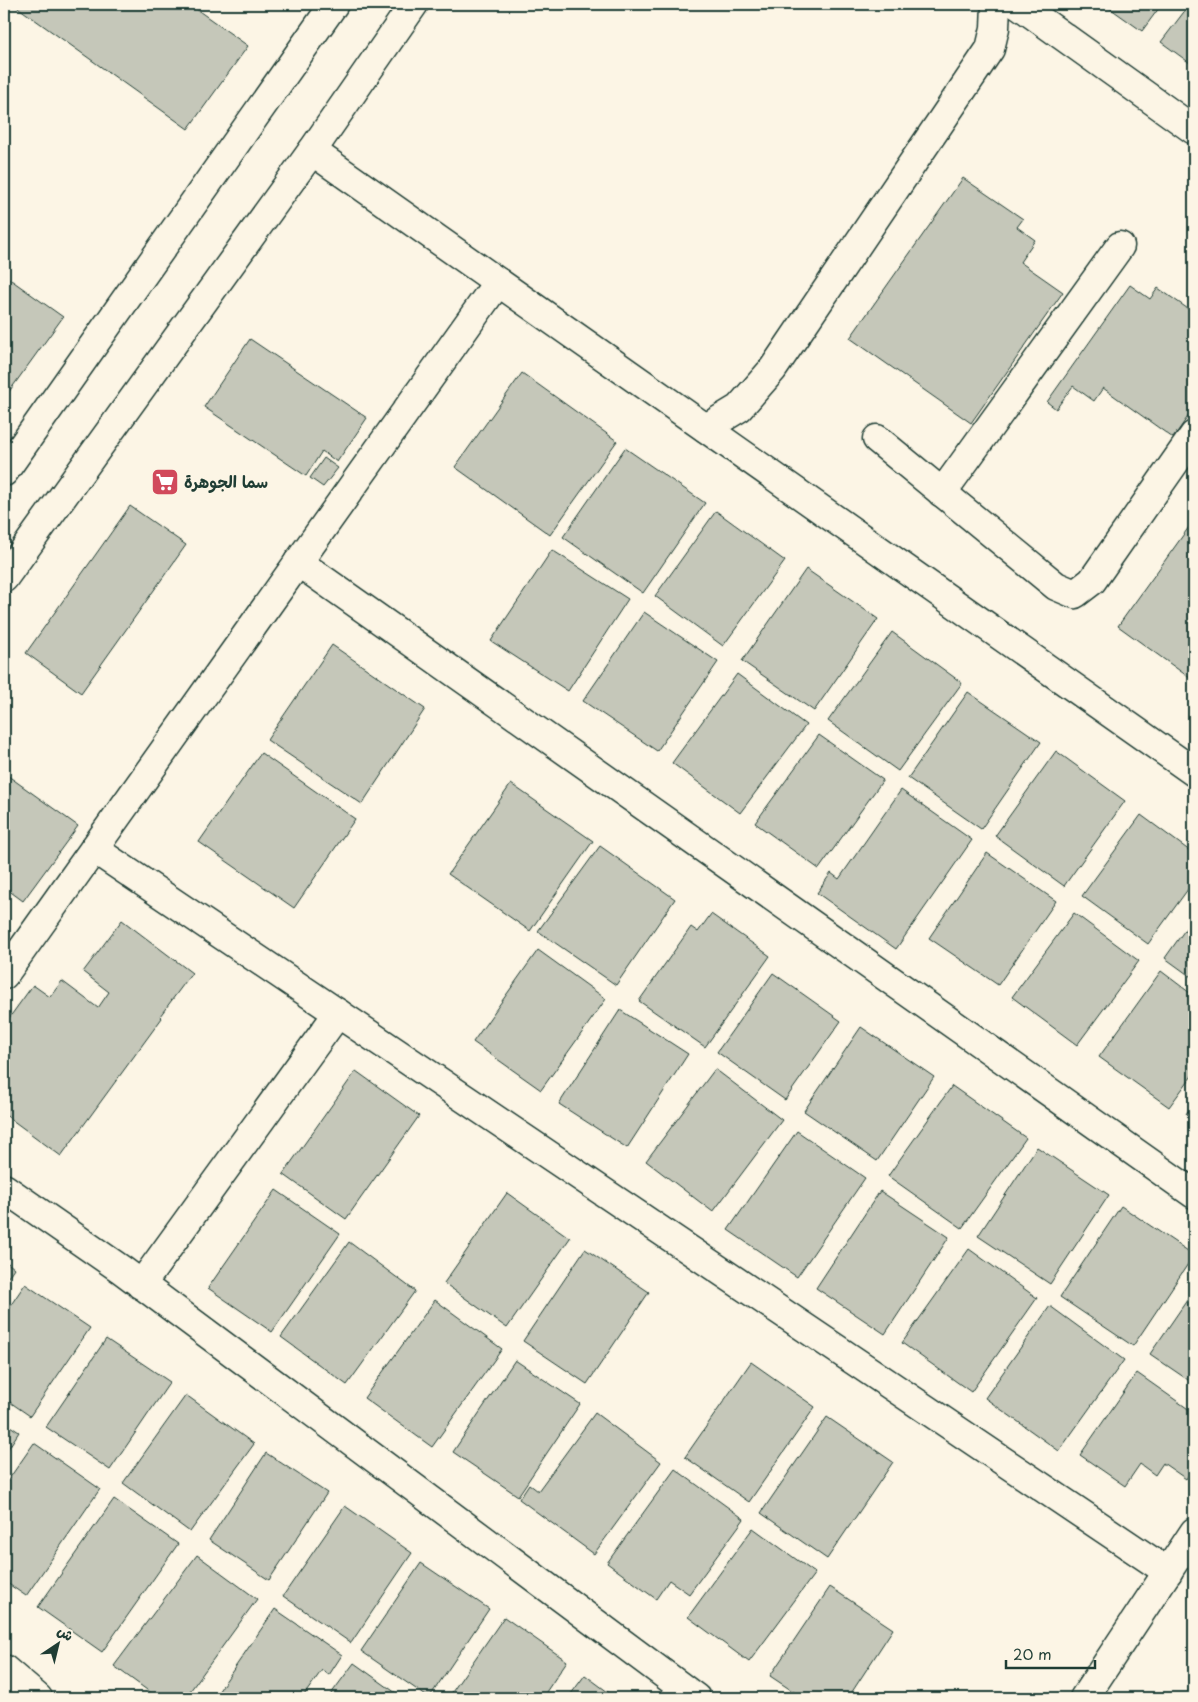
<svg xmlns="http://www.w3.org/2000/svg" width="1198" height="1702" font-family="'Playpen Sans','Playpen Sans Arabic',sans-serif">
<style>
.building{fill:#c5c7b9;stroke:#1f3d34}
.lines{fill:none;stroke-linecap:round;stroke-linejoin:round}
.minor-casing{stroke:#1f3d34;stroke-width:31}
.minor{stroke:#fcf5e5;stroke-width:28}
.labels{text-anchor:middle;stroke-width:4;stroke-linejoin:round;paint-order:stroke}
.poi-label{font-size:16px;font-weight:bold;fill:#1f3d34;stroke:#fcf5e5;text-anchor:start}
</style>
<rect width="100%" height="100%" fill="#fcf5e5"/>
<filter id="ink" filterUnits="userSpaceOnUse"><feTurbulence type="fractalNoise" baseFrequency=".02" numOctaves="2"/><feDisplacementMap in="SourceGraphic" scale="10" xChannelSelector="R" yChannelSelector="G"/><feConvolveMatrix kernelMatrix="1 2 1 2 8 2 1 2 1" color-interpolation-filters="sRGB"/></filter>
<g filter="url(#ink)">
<g class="building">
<polygon points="13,4 189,4 248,46 188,129"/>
<polygon points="1104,4 1162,4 1142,31"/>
<polygon points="1190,4 1194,4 1194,66 1161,42"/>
<polygon points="963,178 1023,219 1017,227 1035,240 1020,262 1063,292 971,423 850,338"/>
<polygon points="4,275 63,317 8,393 4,390"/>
<polygon points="1130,285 1150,299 1158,288 1194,313 1194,408 1173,438 1103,388 1094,401 1073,386 1056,409 1047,402"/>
<polygon points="250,339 367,418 337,462 322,451 306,476 204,407"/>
<polygon points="522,373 617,441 550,535 455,467"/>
<polygon points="625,448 705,503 643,593 563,537"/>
<polygon points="324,458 338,468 323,487 310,478"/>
<polygon points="130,506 186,545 81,693 26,653"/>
<polygon points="716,511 785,561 723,646 655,596"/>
<polygon points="1194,520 1194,681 1118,626"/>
<polygon points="552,550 628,599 568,691 491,641"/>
<polygon points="806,569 878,619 814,711 742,661"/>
<polygon points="644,612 718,662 657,751 583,701"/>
<polygon points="892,632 962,683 898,771 828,721"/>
<polygon points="332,645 425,709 362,804 267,740"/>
<polygon points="737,674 806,725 740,813 672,763"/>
<polygon points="968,692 1041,742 981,829 908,778"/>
<polygon points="819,735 883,780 819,869 755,823"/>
<polygon points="1056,751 1125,801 1064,886 995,836"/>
<polygon points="261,753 355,819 294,908 199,842"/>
<polygon points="4,773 78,826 23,901 4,887"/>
<polygon points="511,784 593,841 530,931 448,874"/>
<polygon points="901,790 972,840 896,949 817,893 831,873 839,879"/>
<polygon points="1141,815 1194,854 1194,881 1148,944 1082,896"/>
<polygon points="600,846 675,899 616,985 538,931"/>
<polygon points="987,853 1056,901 998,985 929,938"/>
<polygon points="1074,913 1139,961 1077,1045 1012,997"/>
<polygon points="711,914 770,956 705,1047 639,1001 691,927 698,932"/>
<polygon points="1194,917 1194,979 1165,958"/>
<polygon points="122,920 192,973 160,1016 162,1018 61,1156 4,1114 4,1025 33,985 50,997 62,981 98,1008 109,992 83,972"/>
<polygon points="538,950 606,999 541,1090 473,1042"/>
<polygon points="1161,971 1194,996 1194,1073 1169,1107 1099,1057"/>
<polygon points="773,973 841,1021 785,1100 717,1052"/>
<polygon points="620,1010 688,1054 627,1148 559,1104"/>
<polygon points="861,1027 934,1077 877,1161 804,1111"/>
<polygon points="715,1069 782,1120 713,1212 646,1161"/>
<polygon points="356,1071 419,1116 346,1219 283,1174"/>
<polygon points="952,1086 1026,1138 962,1228 888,1176"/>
<polygon points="1194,1102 1194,1120 1186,1114"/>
<polygon points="797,1131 865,1178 797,1277 728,1230"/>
<polygon points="1037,1147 1109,1195 1050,1284 978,1236"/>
<polygon points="276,1190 340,1234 272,1332 208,1288"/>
<polygon points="880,1191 949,1237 885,1334 816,1288"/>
<polygon points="507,1193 570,1238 507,1328 444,1283"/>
<polygon points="1121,1206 1194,1255 1133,1346 1060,1297"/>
<polygon points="349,1242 415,1291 347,1385 281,1337"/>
<polygon points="585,1249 649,1292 587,1384 523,1341"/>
<polygon points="969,1249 1037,1298 971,1392 902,1343"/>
<polygon points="4,1260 14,1268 4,1283"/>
<polygon points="25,1284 90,1328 30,1416 4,1398 4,1315"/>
<polygon points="1194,1290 1194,1384 1150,1354"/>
<polygon points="435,1300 502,1349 432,1447 364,1398"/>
<polygon points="1050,1306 1124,1360 1059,1451 985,1398"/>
<polygon points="106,1339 170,1382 110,1470 46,1427"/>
<polygon points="515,1360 580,1404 518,1496 453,1452"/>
<polygon points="751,1362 815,1407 749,1502 685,1457"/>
<polygon points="1137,1373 1194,1413 1194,1467 1186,1479 1163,1463 1155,1475 1140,1464 1125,1486 1080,1455"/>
<polygon points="186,1395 254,1444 190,1532 123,1483"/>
<polygon points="595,1413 661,1462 594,1554 519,1499 529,1484 538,1491"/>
<polygon points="827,1417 893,1462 827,1559 761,1513"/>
<polygon points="4,1422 19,1432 4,1455"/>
<polygon points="34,1443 100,1489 26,1596 4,1581 4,1486"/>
<polygon points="266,1453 327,1493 269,1580 209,1540"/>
<polygon points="675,1469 744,1519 689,1594 669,1580 656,1599 607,1563"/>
<polygon points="114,1499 178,1544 102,1652 38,1607"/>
<polygon points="345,1506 412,1553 351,1643 283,1596"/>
<polygon points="753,1528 815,1573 749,1662 688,1617"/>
<polygon points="197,1555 257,1599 185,1698 158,1698 114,1666"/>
<polygon points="421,1563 489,1609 429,1698 361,1651"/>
<polygon points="830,1587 893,1629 848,1698 803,1698 770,1676"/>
<polygon points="275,1609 342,1655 329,1675 322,1670 302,1698 214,1698"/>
<polygon points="504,1617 567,1661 542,1698 448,1698"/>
<polygon points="354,1663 403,1698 328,1698"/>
<polygon points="585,1675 616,1698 568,1698"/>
</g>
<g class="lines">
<g class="minor-casing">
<g id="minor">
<polyline points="1018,4 1194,130"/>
<polyline points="312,151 1194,772"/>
<polyline points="706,428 739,408 773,369 990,49 995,28 996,4"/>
<polyline points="877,439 1056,586 1075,594 1092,581 1194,435"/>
<polyline points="4,472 334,4"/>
<polyline points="942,493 1120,246"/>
<polyline points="298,562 1194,1194"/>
<polyline points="4,578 312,151 414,4"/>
<polyline points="94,849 1168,1572"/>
<polyline points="4,975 498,282"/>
<polyline points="4,1188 122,1270 696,1698"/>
<polyline points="141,1285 338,1013"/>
<polyline points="4,1669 38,1698"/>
<polyline points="1084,1698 1194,1532"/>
</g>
</g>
<use href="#minor" class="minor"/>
</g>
</g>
<defs>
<g id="supermarket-square" transform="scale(1.4375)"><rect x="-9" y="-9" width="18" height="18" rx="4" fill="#d1495b" stroke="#fcf5e5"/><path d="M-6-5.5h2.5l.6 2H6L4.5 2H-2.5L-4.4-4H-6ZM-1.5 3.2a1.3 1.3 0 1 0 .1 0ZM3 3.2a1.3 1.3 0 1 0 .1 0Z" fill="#fff"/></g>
</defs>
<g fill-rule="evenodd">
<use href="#supermarket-square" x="165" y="482"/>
</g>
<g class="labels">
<g class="poi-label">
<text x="184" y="488">سما الجوهرة</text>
</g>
</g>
<rect width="1198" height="1702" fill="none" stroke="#fcf5e5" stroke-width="20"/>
<rect x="10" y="10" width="1178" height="1682" fill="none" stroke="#1f3d34" stroke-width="2" filter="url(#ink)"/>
<g transform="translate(58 1644) rotate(35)" stroke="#fcf5e5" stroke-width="4" paint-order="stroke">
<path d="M0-4L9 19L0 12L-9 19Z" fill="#1f3d34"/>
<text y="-8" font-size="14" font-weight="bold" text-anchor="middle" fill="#1f3d34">ش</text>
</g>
<path d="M1006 1660v8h89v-8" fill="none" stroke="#1f3d34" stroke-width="2.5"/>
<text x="1013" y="1660" font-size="15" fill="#1f3d34" stroke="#fcf5e5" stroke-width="4" paint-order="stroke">20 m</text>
</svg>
